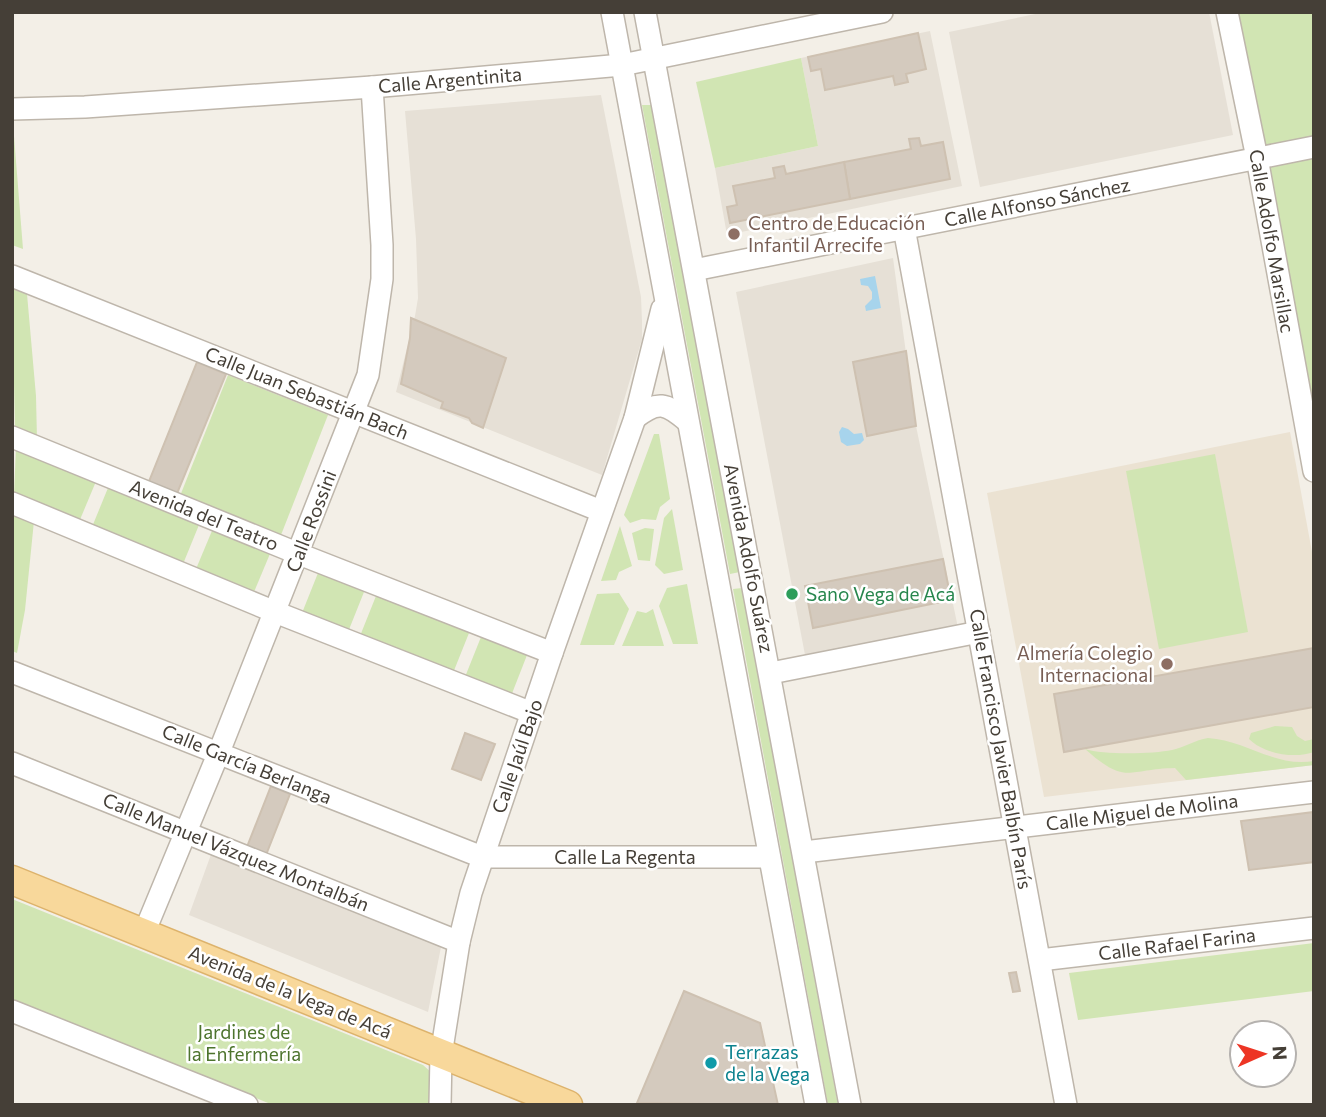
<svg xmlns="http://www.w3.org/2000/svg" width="1326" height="1117" font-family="Commissioner,sans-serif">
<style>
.residential{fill:#e6e0d6}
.education{fill:#ebe2d2}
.green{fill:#d1e5b3}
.water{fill:#a7d4ec}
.building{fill:#d4cabe;stroke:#cec1b1;stroke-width:2}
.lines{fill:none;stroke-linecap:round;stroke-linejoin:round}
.minor-casing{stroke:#beb6ab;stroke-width:24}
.major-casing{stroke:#ddb36c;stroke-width:31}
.minor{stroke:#fff;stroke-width:21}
.major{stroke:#f8d89b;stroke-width:28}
.education-dot{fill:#8d6e63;stroke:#fff;stroke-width:2.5}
.leisure-dot{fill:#2e9e5b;stroke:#fff;stroke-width:2.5}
.culture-dot{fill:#0f9aa8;stroke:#fff;stroke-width:2.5}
.labels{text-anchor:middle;stroke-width:5;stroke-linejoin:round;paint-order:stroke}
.street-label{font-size:19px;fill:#453f37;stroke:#fff}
.education-label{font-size:19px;fill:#785e54;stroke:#fff;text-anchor:start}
.leisure-label{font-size:19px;fill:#27864d;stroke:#fff;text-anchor:start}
.park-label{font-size:19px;fill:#4d742d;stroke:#fff}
.culture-label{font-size:19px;fill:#0d838f;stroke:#fff;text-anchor:start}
</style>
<rect width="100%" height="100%" fill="#f3efe7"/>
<g class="residential">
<polygon points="1045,12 1209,12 1233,135 980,187 949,32"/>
<polygon points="930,31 962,186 727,235 715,168 818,146 801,58"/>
<polygon points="601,95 641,297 642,321 642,339 602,475 396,392 415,316 418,298 416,239 405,111"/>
<polygon points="893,258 916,426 962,647 809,676 736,292"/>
<polygon points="213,849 442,942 428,1012 189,915"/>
</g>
<polygon class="education" points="1290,432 1314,563 1314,765 1044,797 987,493"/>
<g class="green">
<polygon points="1237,12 1314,12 1314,430"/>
<polygon points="801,58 818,146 715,168 696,82"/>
<polygon points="642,105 651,105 740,572 730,574"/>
<polygon points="12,136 14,136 23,249 12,245"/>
<polygon points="12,289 27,294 36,396 37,440 15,430"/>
<polygon points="228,375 328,415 281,535 180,496"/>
<polygon points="654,434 659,434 670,499 660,507 656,520 642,519 630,523 624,515"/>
<polygon points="16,446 97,479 79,522 14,496"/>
<polygon points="1215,454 1248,632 1159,649 1126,471"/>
<polygon points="110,483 201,520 183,564 92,527"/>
<polygon points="672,509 683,570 664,574 655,565 664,518"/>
<polygon points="13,512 34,521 25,610 17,653 12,651"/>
<polygon points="214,526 272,549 254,592 196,569"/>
<polygon points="620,526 632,566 619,572 616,580 601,581"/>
<polygon points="645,528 654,529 650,561 638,560 632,533"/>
<polygon points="320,568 366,587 348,632 302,613"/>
<polygon points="687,584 698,644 673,644 659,606 667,588"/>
<polygon points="742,588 838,1105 828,1105 733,589"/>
<polygon points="378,591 471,628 453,673 360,636"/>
<polygon points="619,593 629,609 614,645 580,645 597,594"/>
<polygon points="653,609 664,646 622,646 637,611 646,613"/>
<polygon points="483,632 529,650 511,696 465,677"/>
<path d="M1275,726L1292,727L1297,736L1305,741L1314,739V752C1295,759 1264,754 1249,739L1251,733Z"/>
<path d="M1208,738C1245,740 1276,768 1314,761V765L1186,780L1175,768C1126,769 1127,786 1085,749C1103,755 1153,754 1172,750C1185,747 1195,740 1208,738Z"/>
<polygon points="12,899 423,1065 432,1073 433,1105 273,1105 12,999"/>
<polygon points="1314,943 1314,991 1078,1020 1069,973"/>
</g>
<g class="water">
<polygon points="875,276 881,308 866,311 865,306 872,299 872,292 868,286 861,285 860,279"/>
<polygon points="842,427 848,429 854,434 862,433 864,440 860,444 847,446 841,442 839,432"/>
</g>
<g class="building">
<polygon points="918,33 926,69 906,74 908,82 895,85 893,76 825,90 821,69 811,71 808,57"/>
<polygon points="919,138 921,146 943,142 950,179 850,199 844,162 911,149 909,139"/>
<polygon points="844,162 850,199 730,223 727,207 737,205 733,186 775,178 773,168 784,166 786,174"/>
<polygon points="411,318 506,358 483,428 472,423 469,418 441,408 443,402 401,384 410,338"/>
<polygon points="906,351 916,426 867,436 853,362"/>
<polygon points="197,362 226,374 176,496 148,484"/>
<polygon points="943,559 951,600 813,628 805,586"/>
<polygon points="1314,648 1314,707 1064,752 1054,694"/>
<polygon points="465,733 495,744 481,780 452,769"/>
<polygon points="271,786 290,794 264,860 245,852"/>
<polygon points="1314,812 1314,862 1249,870 1241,821"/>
<polygon points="1016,972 1020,991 1013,992 1009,973"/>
<polygon points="684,991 760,1023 778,1105 637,1103"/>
</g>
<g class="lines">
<g class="minor-casing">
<g id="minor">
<polyline points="612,12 816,1105"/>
<polyline points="645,12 850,1105"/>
<polyline points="1227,12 1257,158 1314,471"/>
<polyline points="12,109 85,107 372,87 622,65 882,12"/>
<polyline points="904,228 1066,1105"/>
<polyline points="694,270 1314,147"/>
<polyline points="12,276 601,511"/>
<path d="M635,418C658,400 666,403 687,421"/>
<polyline points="12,437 299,554 552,653"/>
<polyline points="12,503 275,612 532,713"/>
<polyline points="12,672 482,857 768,857"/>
<polyline points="771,673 979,632"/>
<polyline points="12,763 459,942"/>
<polyline points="804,852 1314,792"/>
<polyline points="144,933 219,752 368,375 382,279 382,245 372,87"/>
<polyline points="1040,960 1314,928"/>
<polyline points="12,1011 247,1105"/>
<polyline points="440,1105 441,1055 459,942 471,893 552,653 635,418 662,309"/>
</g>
</g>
<g class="major-casing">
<polyline id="major" points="12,880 568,1105"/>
</g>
<use href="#minor" class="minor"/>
<use href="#major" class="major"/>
</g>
<g class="education-dot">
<circle cx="734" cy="234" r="7"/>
<circle cx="1167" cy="664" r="7"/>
</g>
<circle class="leisure-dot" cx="792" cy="594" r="7"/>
<circle class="culture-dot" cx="711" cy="1063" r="7"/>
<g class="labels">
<g class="street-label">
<text transform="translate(450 80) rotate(-5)" y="7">Calle Argentinita</text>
<text transform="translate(1037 202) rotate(-11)" y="7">Calle Alfonso Sánchez</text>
<text transform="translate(1272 241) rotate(80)" y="7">Calle Adolfo Marsillac</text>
<text transform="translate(307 393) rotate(22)" y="7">Calle Juan Sebastián Bach</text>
<text transform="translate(204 515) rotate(22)" y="7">Avenida del Teatro</text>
<text transform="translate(311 521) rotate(-69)" y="7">Calle Rossini</text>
<text transform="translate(749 558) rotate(79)" y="7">Avenida Adolfo Suárez</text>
<text transform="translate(1001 749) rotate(80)" y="7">Calle Francisco Javier Balbín París</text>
<text transform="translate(517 756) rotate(-71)" y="7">Calle Jaúl Bajo</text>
<text transform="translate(247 764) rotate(22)" y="7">Calle García Berlanga</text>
<text transform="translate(1142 812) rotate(-7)" y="7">Calle Miguel de Molina</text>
<text transform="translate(236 852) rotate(22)" y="7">Calle Manuel Vázquez Montalbán</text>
<text x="625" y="864">Calle La Regenta</text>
<text transform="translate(1177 944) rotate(-7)" y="7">Calle Rafael Farina</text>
<text transform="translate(290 992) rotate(22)" y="7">Avenida de la Vega de Acá</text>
</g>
<g class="education-label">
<text x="748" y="230">Centro de Educación<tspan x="748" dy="22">Infantil Arrecife</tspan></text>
<text x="1153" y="660" text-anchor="end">Almería Colegio<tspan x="1153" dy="22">Internacional</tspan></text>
</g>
<g class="leisure-label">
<text x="806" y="601">Sano Vega de Acá</text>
</g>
<g class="park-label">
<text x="244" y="1039">Jardines de<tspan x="244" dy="22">la Enfermería</tspan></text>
</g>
<g class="culture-label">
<text x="725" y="1059">Terrazas<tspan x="725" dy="22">de la Vega</tspan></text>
</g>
</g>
<rect width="1326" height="1117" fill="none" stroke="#453f37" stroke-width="28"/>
<g transform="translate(1263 1054) rotate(87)"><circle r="33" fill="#ffffff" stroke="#b5b2af" stroke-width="2"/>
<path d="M0-5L12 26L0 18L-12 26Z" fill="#ed3524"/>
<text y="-10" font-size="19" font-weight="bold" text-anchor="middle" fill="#453f37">N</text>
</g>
</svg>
